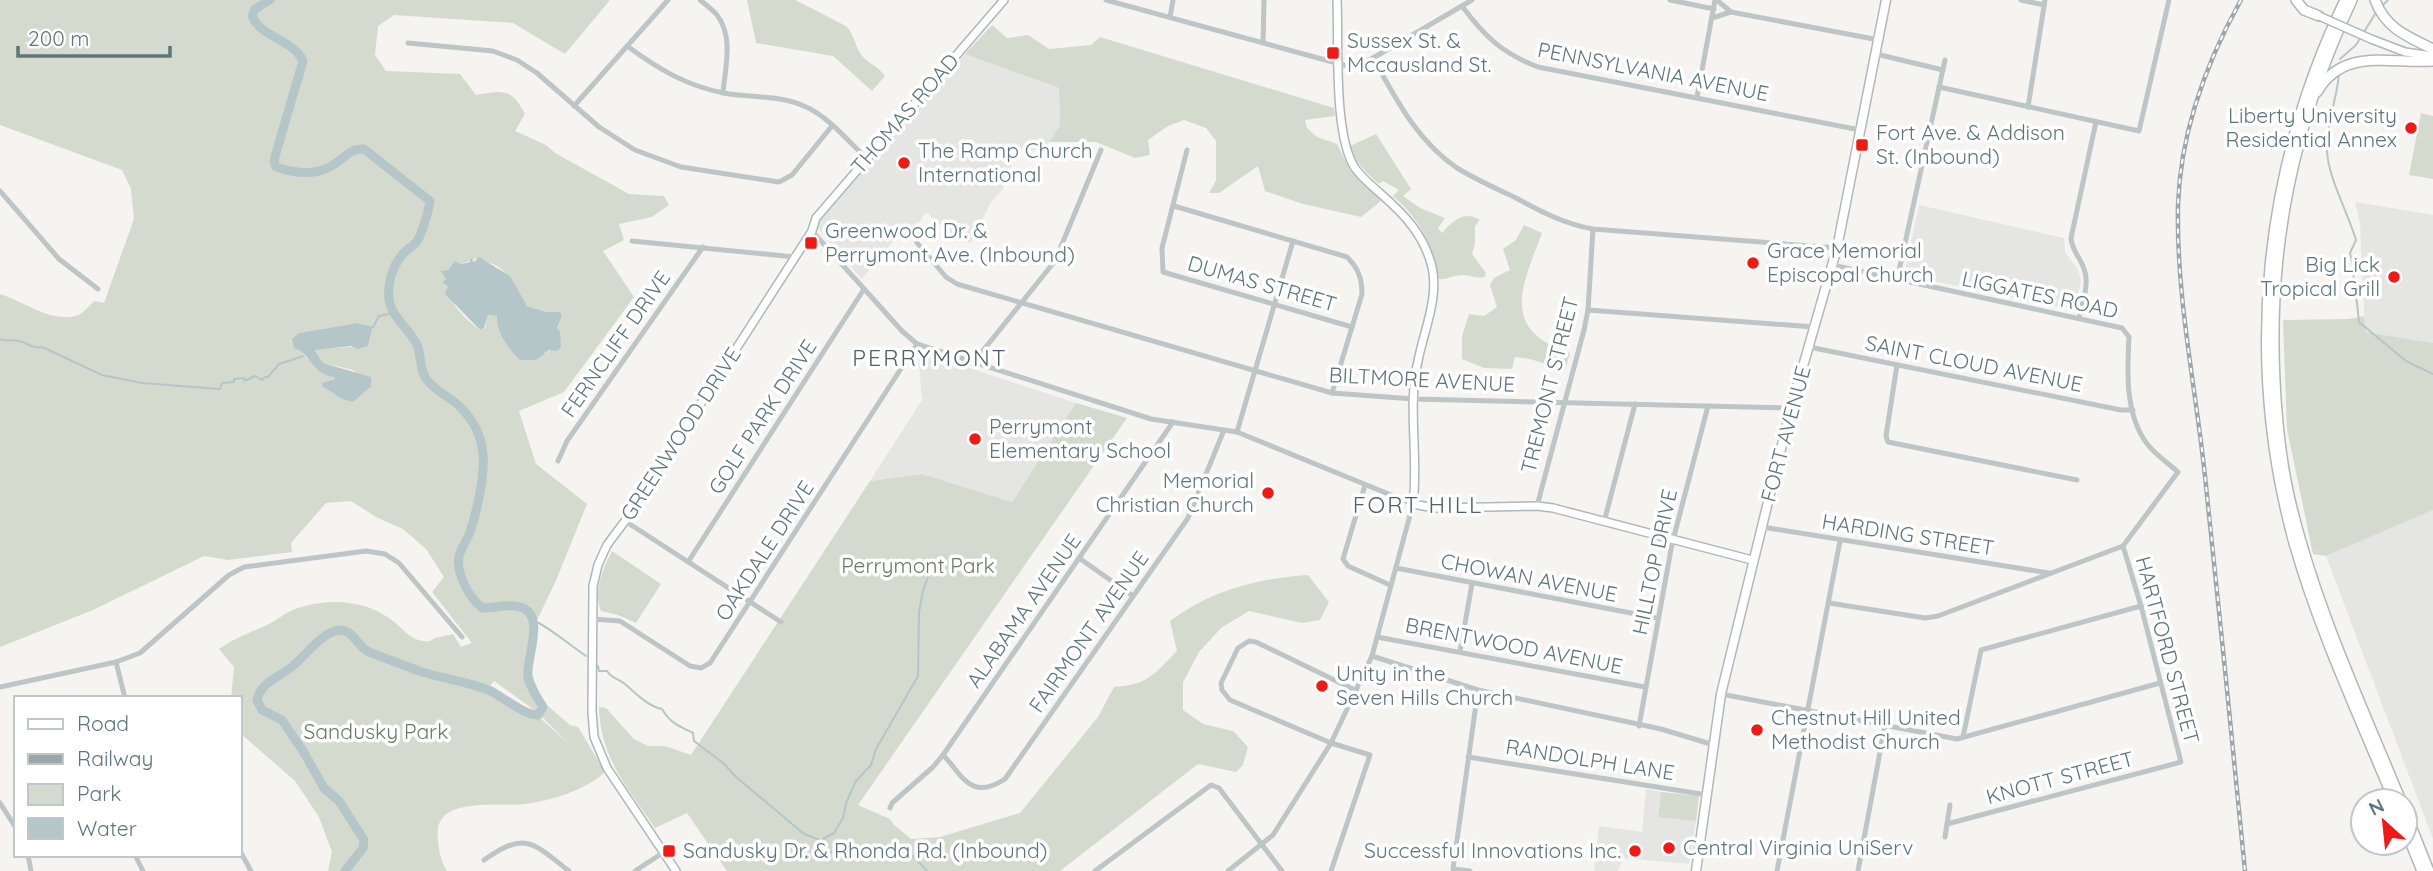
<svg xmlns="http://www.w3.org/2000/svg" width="2433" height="871" font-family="Quicksand,sans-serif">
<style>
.built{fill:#e5e5e4}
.green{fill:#d5dacf;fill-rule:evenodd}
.water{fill:#b4c6c8}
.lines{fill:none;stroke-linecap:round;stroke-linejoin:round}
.stream{stroke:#b4c6c8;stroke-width:2}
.river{stroke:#b4c6c8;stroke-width:9}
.secondary-casing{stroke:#aeb7ba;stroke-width:10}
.primary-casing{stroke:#b2b8bb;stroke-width:11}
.highway-casing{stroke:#b1b7b9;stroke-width:12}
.street{stroke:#bec5c7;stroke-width:5}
.secondary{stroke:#fff;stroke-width:7}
.primary{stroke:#fff;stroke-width:8}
.highway{stroke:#fff;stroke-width:9}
.rail-casing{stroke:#9da7ab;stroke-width:4.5}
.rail{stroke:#fff;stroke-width:2;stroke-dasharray:5;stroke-linecap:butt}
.secondary-bridge-casing{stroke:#aeb7ba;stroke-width:10;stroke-linecap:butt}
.secondary-bridge{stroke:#fff;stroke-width:7}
.poi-dot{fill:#f21813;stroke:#fff;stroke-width:2.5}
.labels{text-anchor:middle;stroke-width:7;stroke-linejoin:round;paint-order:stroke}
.poi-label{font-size:21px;fill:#5d767e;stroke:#fff;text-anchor:start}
.street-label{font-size:21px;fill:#5d767e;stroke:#fff}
.park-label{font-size:21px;fill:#6b7a60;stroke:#fff}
.neighbourhood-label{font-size:23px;letter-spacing:2px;fill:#4f6268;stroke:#fff}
</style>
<rect width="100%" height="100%" fill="#f5f4f0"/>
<g class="built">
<polygon points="965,54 1059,88 1060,125 1045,148 1020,153 1017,151 1003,189 991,202 971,243 955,238 926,212 913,231 899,234 862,279 821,233 818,227 821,219"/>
<polygon points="2355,202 2433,215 2433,343 2365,332 2360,223"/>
<polygon points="1919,205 2064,238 2065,252 2078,270 2081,280 2074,310 1904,275"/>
<polygon points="918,351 1076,403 1012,502 922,474 870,481 922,400"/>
<polygon points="2433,510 2433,839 2326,556"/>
<polygon points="1646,789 1661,792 1658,816 1696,821 1689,864 1623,858 1618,871 1594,871 1599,826 1642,832"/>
</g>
<g class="green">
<path d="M0,0H610L565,54L513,23L394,15L378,26L375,55L386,71L460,74L476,95C503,90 512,88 525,114L515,131L546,145L555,153L629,194L664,196L669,205L652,217L619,224L624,240L603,251L634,297L564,392L519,411L536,464L587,504L555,583L536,622L531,671L542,701L570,725L578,727L605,772C584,791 552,800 525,804C498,808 431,794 438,840C439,852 441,861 447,871H328L332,852L319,817L295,781L240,733V698H231L234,667L219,649C235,638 249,633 267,625C277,620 285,613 295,609C327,598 361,599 389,618C403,627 410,643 430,641L435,638L453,634L461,647L472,643L432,592L444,577L426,549L403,529L376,517L351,501L326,503L291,543L292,552L228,560L204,556L93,610L0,647V294C21,300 54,325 78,315C85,312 89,306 94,301L104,303L134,219L131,189L122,170L0,125ZM476,259C511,266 509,281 527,306L546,312L560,313L561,315L557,329L560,341C550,354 536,358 520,360C509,349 495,331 497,316L488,315L485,328L480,330C467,320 448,304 448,286L442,283L446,279L445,274L454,261L460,264ZM357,323L373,328L368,346L315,349L323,363L353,370L371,387L353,402L323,383L335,379V377L304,356L299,333ZM494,681L537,712L570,745L538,716L524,712L487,690Z"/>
<path d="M747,0H795L846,26C855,35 855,48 863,57C870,64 879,67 885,76L872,91L833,56L756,43Z"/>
<polygon points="992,25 1007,38 1028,35 1049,49 1091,45 1100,37 1334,108 1335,116 1305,120 1307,128 1317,137 1337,144 1350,170 1381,201 1361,217 1303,204 1265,191 1258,166 1219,193 1209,193 1216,180 1216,141 1206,128 1184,120 1168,126 1148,140 1150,155 1135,158 1096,142 1049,142 1060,125 1059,88 965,54"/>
<polygon points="2421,113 2433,116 2433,179 2409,175"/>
<path d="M1376,134L1411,189L1403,196L1420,208L1445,218L1438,228L1442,233C1453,221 1464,210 1480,220L1475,226V244L1472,254L1486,273L1485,277C1474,279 1471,275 1462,275C1453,275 1448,280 1438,279C1433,245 1420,219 1393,196L1399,190L1383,181L1379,184C1367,173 1355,163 1350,146Z"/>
<path d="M1524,225L1542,233C1522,286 1499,330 1570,353L1565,370L1530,359L1515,357L1512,369L1484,368L1462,359V336L1469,314L1484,316L1497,307L1490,285L1494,278L1510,270L1503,249L1516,240Z"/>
<polygon points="2364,316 2366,332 2433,343 2433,510 2326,556 2313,554 2287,429 2283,320 2348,319"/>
<path d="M1076,403L1127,418L858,805L890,819L894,825L911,839L940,837L1020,813L1098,717L1114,687C1148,685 1154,674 1177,651L1170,621C1210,591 1258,578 1308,575L1329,602L1320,620L1302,623L1249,611L1221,628L1199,652L1183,682V710L1203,724L1233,731L1248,747L1243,765L1236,772L1198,764L1060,871H727L687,813L655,828C628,788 600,758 599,707L606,708L634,739L648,746H665L691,755L870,481L922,474L1012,502Z"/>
<path d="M612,551L661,584L636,623L618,615L601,611C593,590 603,569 612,551Z"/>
<polygon points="1661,792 1699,796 1696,821 1658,817"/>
</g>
<g class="water">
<path d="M479,257L510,276L527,306L546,312H560L562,315L557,328L560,332L561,347L557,351L549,350L536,360H520C508,349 495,330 497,316L488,315L484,328L480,330L445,294L448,286L442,283L446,279L441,271L448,270L454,261L461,264L470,262L471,258L474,262Z"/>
<path d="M357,323L373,327L368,346L358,349L351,346L315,350L323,363L371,377V387L353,402L342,399L322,386V383L335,379V377C312,375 311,353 294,348L292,339L299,333Z"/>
</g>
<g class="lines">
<g class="stream">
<polyline points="2384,4 2388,0"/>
<polyline points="2364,32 2375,14"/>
<polyline points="2340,59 2356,45 2361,37"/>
<path d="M2339,74C2337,99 2326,124 2327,151C2328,177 2348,213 2356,240L2350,253L2354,269L2353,285L2357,303L2359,322L2406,361L2433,374"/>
<polyline points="373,327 379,316 394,313"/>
<path d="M0,339C7,342 11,339 19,341C29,343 31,349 42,347L102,375L142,383L220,389L222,383L234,382V379L244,378L245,381L255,376L262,380L265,377H268L279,364L304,356"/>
<path d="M533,620C552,629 568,644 586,656"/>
<path d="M598,666L599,671H607C612,679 618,678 625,684C635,693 649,707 662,709C670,723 679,726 693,733L694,741L723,763L736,777L804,834L825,842L824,852C838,850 844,857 856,856C866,856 873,851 882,847C898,840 917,859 927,871"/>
<polyline points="823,839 834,833 843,818 846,803 856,781 871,765 876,749 918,676 919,612 923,590 932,567"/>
</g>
<path class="river" d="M270,0L255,9L252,16C261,38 293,39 303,61L276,153L274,161L276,167C297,174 316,176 335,164C345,157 351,148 364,149L430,201C429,209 422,234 417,241C413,247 406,249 402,255C392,267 387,284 389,300C392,318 410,329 417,345C422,357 419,370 427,380C434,389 443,394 452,400C470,414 481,431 483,454C485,474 477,512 470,532C467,540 461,548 459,556C456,574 469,597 482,608C492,608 505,605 515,606C550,610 525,657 528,678C530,687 538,699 543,707L538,715C524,715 504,698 491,691C467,681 443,679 419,671C403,665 385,658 369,652C358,647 353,630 340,630C323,631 306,655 294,665C280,678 262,680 257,700L262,710L282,720L303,751L324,788L339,801L364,840L363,848L345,871"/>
<g class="secondary-casing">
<g id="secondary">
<path d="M1337,0C1339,42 1333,135 1355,168C1362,178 1372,186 1381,194C1405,215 1424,235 1432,267C1439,298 1424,330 1418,361C1407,407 1419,457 1413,504L1434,508L1537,506L1553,508L1752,560"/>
<polyline points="2371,39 2405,52 2433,56"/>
<polyline points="676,871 607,768 594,737 592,711 593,586 598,565 607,545 625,521 812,231 816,218 1004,0"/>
</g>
</g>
<g class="primary-casing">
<polyline id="primary" points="1696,871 1721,694 1791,408 1837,248 1886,0"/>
</g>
<g class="highway-casing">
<g id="highway">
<polyline points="2296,0 2304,10 2319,16"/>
<path d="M2345,0C2263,170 2244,361 2294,543C2319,631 2359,716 2394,801"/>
<path d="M2352,0C2294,124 2268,244 2275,381C2277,425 2282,470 2293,512C2318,612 2362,706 2401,801"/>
<path d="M2375,0C2385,28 2408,37 2433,49"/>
<path d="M2317,92C2343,47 2389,64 2433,61"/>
<polyline points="2405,811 2429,871"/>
<polyline points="2405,829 2422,871"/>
</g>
</g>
<g class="street">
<path d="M700,0C706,5 713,10 717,15C734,37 725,68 723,93"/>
<polyline points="1106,0 1351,67 1373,58 1472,0"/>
<polyline points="1670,0 1714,9"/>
<polyline points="1717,0 1731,12 1879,40"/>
<polyline points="2021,0 2044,5"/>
<path d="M1462,6C1485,37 1502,53 1538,67L1860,130"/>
<polyline points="1170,17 1173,0"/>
<polyline points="1712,18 1731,12"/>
<polyline points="408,43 493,51 517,60 537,73 599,127 635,150 681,167 779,182 792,175 832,126"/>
<polyline points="1263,43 1264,0"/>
<path d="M627,46C657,68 686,86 724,93C750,98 780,95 804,106C828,116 848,141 867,159"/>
<polyline points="1876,54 1943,70"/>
<path d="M1373,58C1396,99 1417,141 1457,168C1475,179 1495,188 1514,197C1540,211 1564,224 1593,229L1837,248"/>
<polyline points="1939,87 2139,131 2169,0"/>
<polyline points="1697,97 1715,0"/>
<polyline points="574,106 668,0"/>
<polyline points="2028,107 2045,0"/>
<polyline points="1187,150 1162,248 1163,272 1352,327"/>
<polyline points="0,191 59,259 98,289"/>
<path d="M1174,206L1347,257C1358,268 1362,278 1362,294L1332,393"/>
<polyline points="812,231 902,331 917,344 1151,419 1237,432 1413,504 1372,656 1331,743 1273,835 1228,871"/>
<polyline points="632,241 795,257"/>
<polyline points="917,243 946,277 957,284 1332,393 1414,399 1791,408"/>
<polyline points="1897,280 1945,60"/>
<polyline points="1588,310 1814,327"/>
<path d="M2079,318C2082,303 2090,283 2084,269C2080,257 2072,251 2071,238L2096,122"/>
<polyline points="1809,347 2121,410 2133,410"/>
<polyline points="973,363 1055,261 1101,150"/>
<polyline points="1897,365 1886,436 1888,442 2077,480"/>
<polyline points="1237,432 1293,241"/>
<polyline points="558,461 567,441 703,247"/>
<polyline points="1365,485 1343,559 1348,566 1390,585"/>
<polyline points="1537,506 1584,330 1588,310 1593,229"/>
<polyline points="625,521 781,622"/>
<polyline points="1604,522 1635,404"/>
<polyline points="1762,527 2049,573"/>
<polyline points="1079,558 1133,596"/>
<polyline points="688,562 864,289"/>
<polyline points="1396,568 1657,618"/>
<path d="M1829,603L1925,618L1938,616L2123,546L2178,472C2168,463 2156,455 2148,445C2125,416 2127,372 2129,337L2122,328L1832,265"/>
<polyline points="592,619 620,621 690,666 701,668 710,663 917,344"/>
<polyline points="1377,637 1645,687"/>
<polyline points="1460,651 1472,584"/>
<polyline points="1372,656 1478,690 1661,729 1714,745"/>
<polyline points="116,662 125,698"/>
<polyline points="0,687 116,662 140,653 229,575 244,567 366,551 385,554 399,563 462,637"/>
<polyline points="1721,694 1957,739 2160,683"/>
<polyline points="1639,726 1672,544 1708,406"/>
<polyline points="1963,737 1981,650 2141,606"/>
<path d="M943,755C962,774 970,802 1005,779L1188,518L1224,430"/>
<polyline points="1468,757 1707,795"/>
<polyline points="0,803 16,828"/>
<polyline points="890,808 892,803 933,767 943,755 1173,422"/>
<polyline points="1947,824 2181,762 2141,606 2123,546"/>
<polyline points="1945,837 1950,805"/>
<polyline points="240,851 251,871"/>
<polyline points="28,855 31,871"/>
<polyline points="135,855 143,871"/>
<path d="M484,860C525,831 532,842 569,871"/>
<polyline points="635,871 664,852"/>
<polyline points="1095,871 1211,785 1219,788 1282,871"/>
<polyline points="1331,871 1370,755 1331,743 1230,700 1222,690 1221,683 1238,648 1249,641 1256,642 1357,691"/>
<polyline points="1470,871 1453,869 1478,690"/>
<polyline points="1777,871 1840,541"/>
<polyline points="1858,871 1885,725"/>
</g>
<use href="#secondary" class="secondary"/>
<use href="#primary" class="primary"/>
<use href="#highway" class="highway"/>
<g class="rail-casing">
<path id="rail" d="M2241,0C2206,63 2180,134 2178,206C2176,300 2197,393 2206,486C2220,614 2232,743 2245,871"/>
</g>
<use href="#rail" class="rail"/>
<g class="secondary-bridge-casing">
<polyline id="secondary-bridge" points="2319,16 2371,39"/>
</g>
<use href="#secondary-bridge" class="secondary-bridge"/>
</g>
<g class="poi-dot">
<rect x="1326" y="46" width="14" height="14" rx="3.5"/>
<circle cx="2411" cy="128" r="7"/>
<rect x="1855" y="138" width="14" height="14" rx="3.5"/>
<circle cx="904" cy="163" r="7"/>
<rect x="804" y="236" width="14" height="14" rx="3.5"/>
<circle cx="1753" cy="263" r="7"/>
<circle cx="2394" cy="277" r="7"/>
<circle cx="975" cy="439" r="7"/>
<circle cx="1268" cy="493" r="7"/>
<circle cx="1322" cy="686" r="7"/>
<circle cx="1757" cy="730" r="7"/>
<circle cx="1669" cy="848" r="7"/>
<rect x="662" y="844" width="14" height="14" rx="3.5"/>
<circle cx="1635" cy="851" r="7"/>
</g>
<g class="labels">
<g class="poi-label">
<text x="1347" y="48">Sussex St. &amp;<tspan x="1347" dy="24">Mccausland St.</tspan></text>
<text x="2397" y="123" text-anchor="end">Liberty University<tspan x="2397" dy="24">Residential Annex</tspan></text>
<text x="1876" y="140">Fort Ave. &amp; Addison<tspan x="1876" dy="24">St. (Inbound)</tspan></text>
<text x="918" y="158">The Ramp Church<tspan x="918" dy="24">International</tspan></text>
<text x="825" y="238">Greenwood Dr. &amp;<tspan x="825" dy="24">Perrymont Ave. (Inbound)</tspan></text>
<text x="1767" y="258">Grace Memorial<tspan x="1767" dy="24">Episcopal Church</tspan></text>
<text x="2380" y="272" text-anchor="end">Big Lick<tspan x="2380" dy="24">Tropical Grill</tspan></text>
<text x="989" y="434">Perrymont<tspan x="989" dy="24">Elementary School</tspan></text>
<text x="1254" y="488" text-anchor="end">Memorial<tspan x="1254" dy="24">Christian Church</tspan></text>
<text x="1336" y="681">Unity in the<tspan x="1336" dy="24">Seven Hills Church</tspan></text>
<text x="1771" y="725">Chestnut Hill United<tspan x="1771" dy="24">Methodist Church</tspan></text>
<text x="1683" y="855">Central Virginia UniServ</text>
<text x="683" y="858">Sandusky Dr. &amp; Rhonda Rd. (Inbound)</text>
<text x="1621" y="858" text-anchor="end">Successful Innovations Inc.</text>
</g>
<g class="street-label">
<text transform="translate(1653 72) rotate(11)" y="7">PENNSYLVANIA AVENUE</text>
<text transform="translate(905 114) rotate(-49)" y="7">THOMAS ROAD</text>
<text transform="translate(1262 284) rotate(16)" y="7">DUMAS STREET</text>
<text transform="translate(2040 295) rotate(12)" y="7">LIGGATES ROAD</text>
<text transform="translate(616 344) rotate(-55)" y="7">FERNCLIFF DRIVE</text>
<text transform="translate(1974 364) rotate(11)" y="7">SAINT CLOUD AVENUE</text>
<text transform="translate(1422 380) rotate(3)" y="7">BILTMORE AVENUE</text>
<text transform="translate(1550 385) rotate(-76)" y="7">TREMONT STREET</text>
<text transform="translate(763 417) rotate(-57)" y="7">GOLF PARK DRIVE</text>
<text transform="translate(681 434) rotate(-57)" y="7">GREENWOOD DRIVE</text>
<text transform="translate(1786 434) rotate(-75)" y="7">FORT AVENUE</text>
<text transform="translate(1908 535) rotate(9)" y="7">HARDING STREET</text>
<text transform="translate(765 551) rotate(-57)" y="7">OAKDALE DRIVE</text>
<text transform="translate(1655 562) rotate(-78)" y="7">HILLTOP DRIVE</text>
<text transform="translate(1529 578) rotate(11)" y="7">CHOWAN AVENUE</text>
<text transform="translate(1024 611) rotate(-55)" y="7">ALABAMA AVENUE</text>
<text transform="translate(1089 632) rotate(-55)" y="7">FAIRMONT AVENUE</text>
<text transform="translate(1514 646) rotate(11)" y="7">BRENTWOOD AVENUE</text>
<text transform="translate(2167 650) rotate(75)" y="7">HARTFORD STREET</text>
<text transform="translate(1590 760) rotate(9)" y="7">RANDOLPH LANE</text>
<text transform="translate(2060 778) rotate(-15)" y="7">KNOTT STREET</text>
</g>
<g class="park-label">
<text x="918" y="573">Perrymont Park</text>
<text x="376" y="739">Sandusky Park</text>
</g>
<g class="neighbourhood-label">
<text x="930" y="366">PERRYMONT</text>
<text x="1418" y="513">FORT HILL</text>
</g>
</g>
<rect x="14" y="696" width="228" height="161" fill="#ffffff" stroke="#bec8cb" stroke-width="2"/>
<rect x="28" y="719" width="35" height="10" fill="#ffffff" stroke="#bec8cb" stroke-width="2"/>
<text x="77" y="731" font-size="21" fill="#5d767e">Road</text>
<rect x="28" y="754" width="35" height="10" fill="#9da7ab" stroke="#bec8cb" stroke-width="2"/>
<text x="77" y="766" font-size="21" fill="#5d767e">Railway</text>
<rect x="28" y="784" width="35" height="21" fill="#d5dacf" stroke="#bec8cb" stroke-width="2"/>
<text x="77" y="801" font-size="21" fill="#5d767e">Park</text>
<rect x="28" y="818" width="35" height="21" fill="#b4c6c8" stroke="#bec8cb" stroke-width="2"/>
<text x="77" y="836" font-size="21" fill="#5d767e">Water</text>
<g transform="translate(2384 822) rotate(333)"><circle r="33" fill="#ffffff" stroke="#bec8cb" stroke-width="2"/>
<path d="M0-5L12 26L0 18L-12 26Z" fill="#f21813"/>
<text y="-10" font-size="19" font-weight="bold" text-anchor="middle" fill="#5d767e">N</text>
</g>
<path d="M18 46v10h152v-10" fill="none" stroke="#5d767e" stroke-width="3.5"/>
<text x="28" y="46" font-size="21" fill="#5d767e" stroke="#ffffff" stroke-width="5" paint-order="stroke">200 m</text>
</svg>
